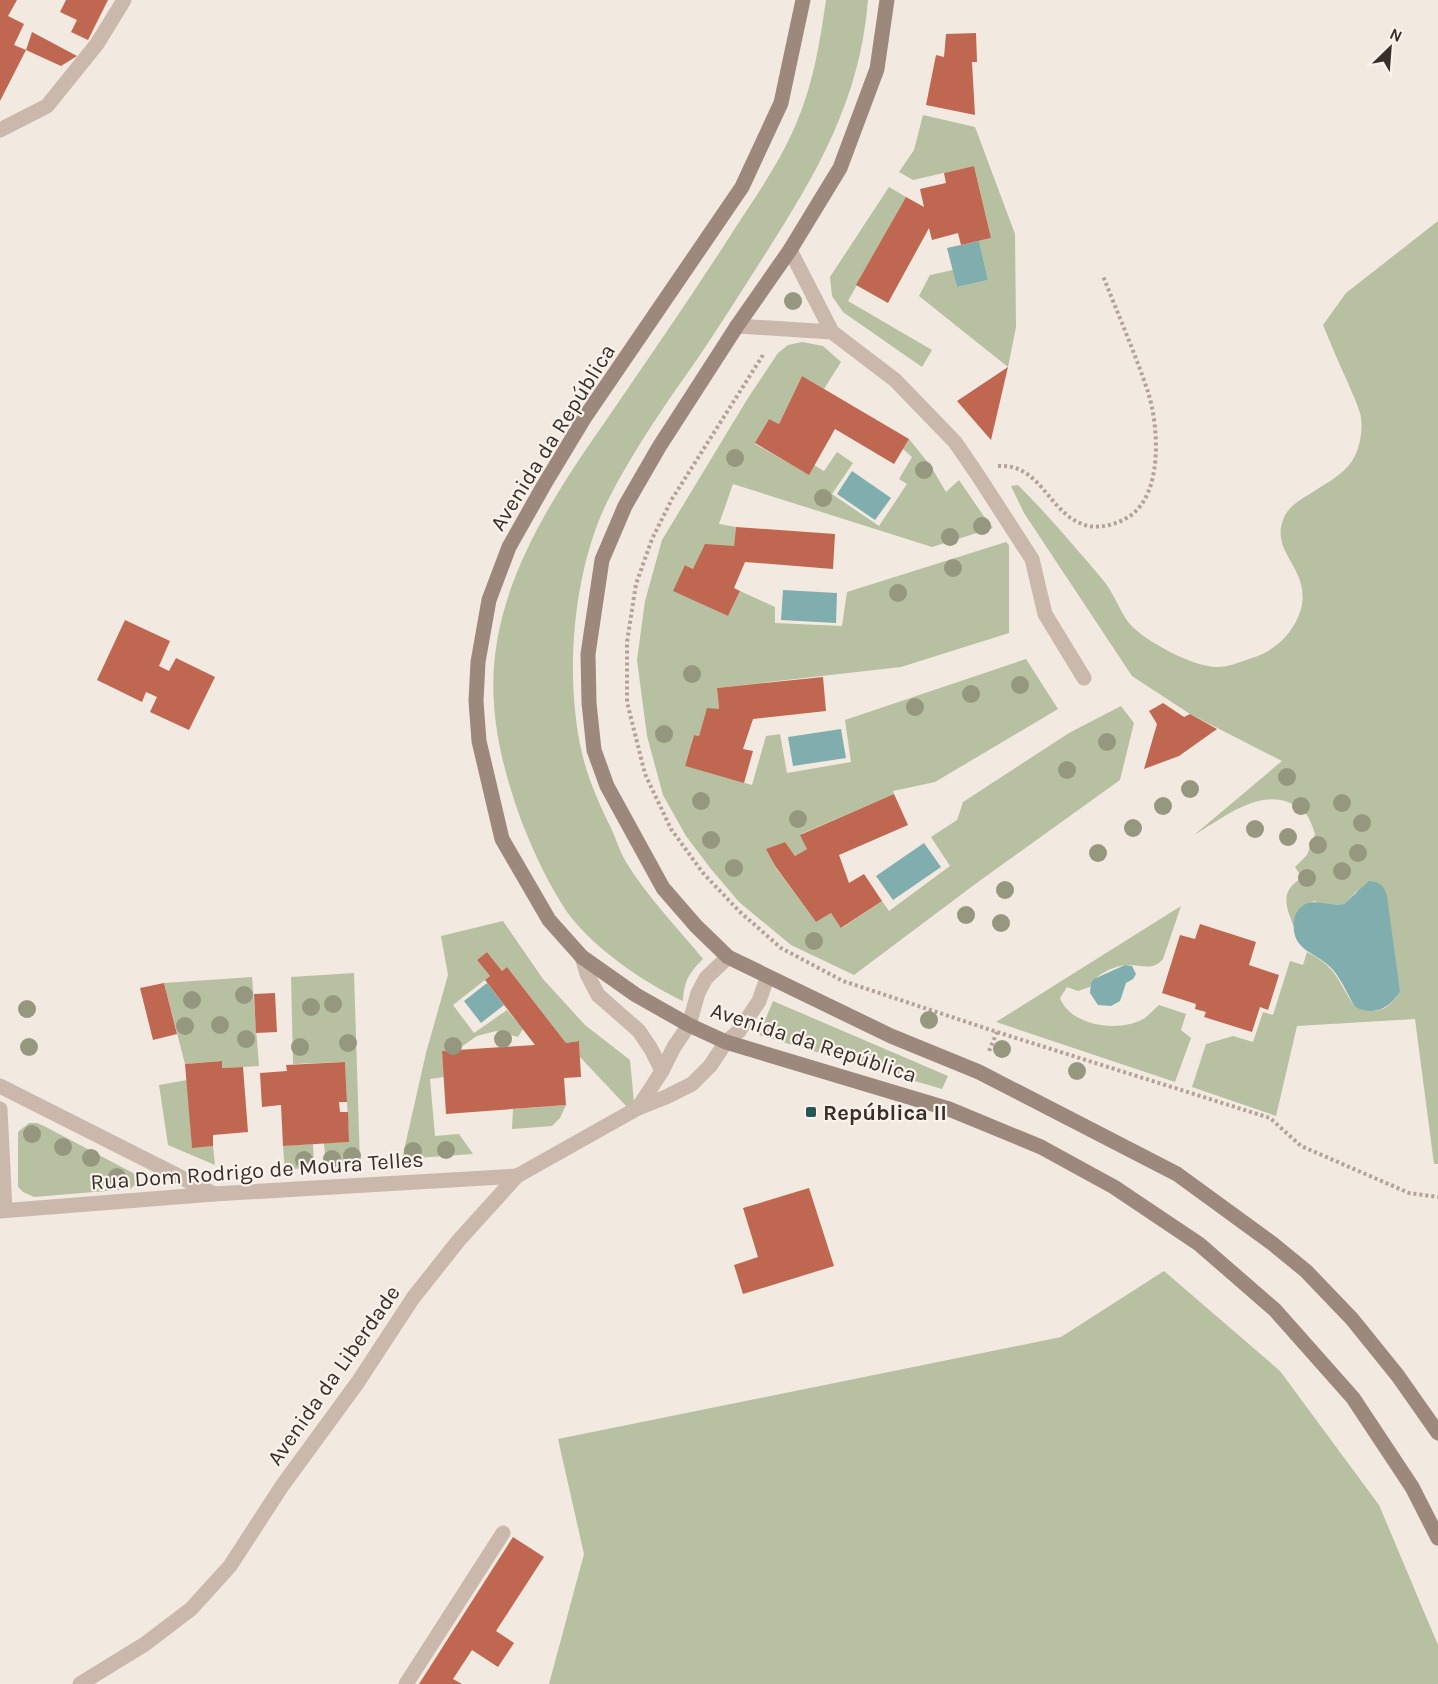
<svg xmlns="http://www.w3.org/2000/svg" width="1438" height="1684" font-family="Karla,sans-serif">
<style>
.green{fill:#b7c0a0}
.water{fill:#80adad}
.building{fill:#bf6750}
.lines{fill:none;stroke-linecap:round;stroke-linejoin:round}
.path{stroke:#b5a296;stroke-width:4;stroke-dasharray:3 3;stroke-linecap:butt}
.minor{stroke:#cab8ac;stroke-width:15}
.tertiary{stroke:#cab8ac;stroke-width:15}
.secondary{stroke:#9d887d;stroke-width:15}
.tree{fill:#95987f}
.poi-dot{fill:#225657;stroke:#f9f3ec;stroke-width:2}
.labels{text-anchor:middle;stroke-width:4.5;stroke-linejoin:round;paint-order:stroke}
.street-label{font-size:22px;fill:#382e2a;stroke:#f9f3ec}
.poi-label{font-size:22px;font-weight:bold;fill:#382e2a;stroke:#f9f3ec;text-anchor:start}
</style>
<rect width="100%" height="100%" fill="#f2e9e0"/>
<g class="green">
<path d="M826,0H868C860,100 817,173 764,256C743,289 722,322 700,355C667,402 634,449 608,500C573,570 564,677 582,753C588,779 599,804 611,828C616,839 620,852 626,862C648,898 677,927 703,959C689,973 684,981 683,1001C644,983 589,945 565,909C548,883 534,853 523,825C504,774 490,721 494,666C501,574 556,492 607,419C650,356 693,294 734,230C756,196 780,162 796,124C813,85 820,42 826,0Z"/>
<polygon points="923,115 975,127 1015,234 1016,327 1008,367 919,296 930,275 953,270 957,287 988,280 979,241 991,238 974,166 913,180 899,172 914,150"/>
<polygon points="889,187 906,197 848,301 932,350 922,367 843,312 832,296 830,277"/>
<path d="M1438,221V1164H1434L1415,1019L1297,1026L1276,1116L1192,1087L1206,1044L1233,1036L1253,1042L1263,1012L1273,1015L1290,961L1303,965L1307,952C1339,969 1336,979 1355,1007C1378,1014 1386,1012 1400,992L1357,891L1344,904L1324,905L1314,901C1301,908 1295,911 1294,927C1286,907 1279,891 1302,878L1295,867L1307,855L1315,834C1313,828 1310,818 1305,813C1270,779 1226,816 1194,835L1282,761L1190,714L1132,676L1024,513L1011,486L1018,485C1048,515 1075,547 1103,580C1114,593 1119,610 1129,623C1144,641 1193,667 1217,667C1229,667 1240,662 1252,658C1275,651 1294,633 1301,609C1311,570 1273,555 1282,523C1286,507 1300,500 1313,492C1326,483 1343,475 1352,461C1360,449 1364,427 1360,413C1357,403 1352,393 1348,383C1339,364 1331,344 1323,325L1346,293Z"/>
<polygon points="802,342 823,346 841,362 824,389 802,376 779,424 769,419 755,444 808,474 814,465 824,471 837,452 853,463 832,494 879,526 907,484 899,479 912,457 903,449 909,439 930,465 946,492 959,480 983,515 993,528 932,547 733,484 719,524 736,527 734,546 693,569 686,565 674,591 728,616 740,591 775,607 775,623 842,626 847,592 1006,542 1009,545 1009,633 901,667 717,688 719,709 707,709 699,736 694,735 685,766 752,785 766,736 780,734 787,773 851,762 845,720 1026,659 1058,709 935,782 893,791 894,794 801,834 807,849 795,856 785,842 767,849 775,867 816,922 831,913 842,928 882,901 889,911 950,866 931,837 957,820 963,802 1069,733 1121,706 1134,723 1120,780 978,882 854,975 791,945 739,902 711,869 686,836 663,795 647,736 637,660 645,601 662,540 748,398 778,353 788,345"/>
<path d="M1181,906L1163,959C1152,972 1140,964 1126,965C1114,966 1094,975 1090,987L1078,991L1067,987L1060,998C1071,1027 1121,1033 1145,1018C1150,1014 1154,1009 1159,1005L1186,1014L1181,1030L1191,1038L1175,1082L996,1022Z"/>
<polygon points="503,921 543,979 585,1025 630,1060 634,1102 627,1107 580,1057 579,1041 566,1043 507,967 502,971 487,952 477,960 490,976 453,1005 474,1033 507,1010 523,1029 518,1037 496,1031 477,1036 461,1047 442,1051 444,1077 430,1079 435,1136 459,1134 473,1154 402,1159 426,1053 448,975 441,936"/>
<polygon points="354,973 360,1164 326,1166 324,1143 349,1142 345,1062 293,1064 291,977"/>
<polygon points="252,977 259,1066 222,1068 221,1061 185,1064 164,983"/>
<polygon points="773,1001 948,1076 942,1089 759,1035"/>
<polygon points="187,1080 192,1147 213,1146 215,1165 168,1145 159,1085"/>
<polygon points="566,1105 560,1118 552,1126 512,1129 513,1109"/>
<polygon points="29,1123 37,1123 44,1126 133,1173 136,1177 135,1185 130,1189 34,1197 23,1192 18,1187 18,1132"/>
<polygon points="313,1144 314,1167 285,1170 283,1146"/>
<polygon points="1164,1271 1280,1371 1379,1505 1438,1645 1438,1684 549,1684 584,1554 558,1439 1061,1337"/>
</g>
<g class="water">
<polygon points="979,241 988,280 957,287 947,248"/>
<polygon points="852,471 891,498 875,520 837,494"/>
<polygon points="783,590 837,593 836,623 781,620"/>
<polygon points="841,729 846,758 793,766 788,737"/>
<polygon points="924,843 941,867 893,900 876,876"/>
<path d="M1369,881C1380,882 1384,885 1387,896L1400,992C1388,1009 1375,1016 1355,1007C1348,995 1342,981 1334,971C1318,951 1290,953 1294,920C1295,913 1300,906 1308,903C1315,900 1332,906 1344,904Z"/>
<polygon points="1125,965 1132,966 1136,974 1133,979 1126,983 1120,1001 1111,1006 1098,1005 1090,993 1091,983 1094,979"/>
<polygon points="487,983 504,1005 481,1023 464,1001"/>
</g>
<g class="building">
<polygon points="0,0 17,0 8,16 24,24 14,45 26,50 32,32 77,56 61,66 26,50 0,101"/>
<polygon points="66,0 108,0 88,40 71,32 77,20 60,12"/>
<polygon points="976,33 977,62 972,62 975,115 926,105 936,55 944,57 946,34"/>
<polygon points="974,166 991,238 961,245 958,233 932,240 929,228 888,303 856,285 906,197 924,207 920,189 946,183 944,173"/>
<polygon points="1008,367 991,440 957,401"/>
<polygon points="802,376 909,439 894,464 835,429 809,475 755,443 769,419 779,424"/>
<polygon points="736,527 835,534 833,569 745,562 734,588 740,591 728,616 673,591 685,565 693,569 705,544 734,546"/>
<polygon points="125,620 170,641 159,666 169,671 176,658 215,677 189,730 150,712 157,697 146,692 142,702 97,680"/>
<polygon points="823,677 826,711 753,719 743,749 753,751 744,783 685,766 694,735 699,736 707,708 719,709 717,688"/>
<polygon points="1163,703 1184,717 1190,714 1217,729 1179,756 1144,769 1157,724 1149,711"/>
<polygon points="894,794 908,825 839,855 849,883 864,874 882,901 841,928 831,913 816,922 775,866 766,849 785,842 795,856 807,849 800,835"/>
<polygon points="1200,924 1256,942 1249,965 1279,975 1268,1010 1260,1007 1252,1032 1204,1017 1206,1012 1195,1009 1196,1004 1162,993 1180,935 1195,939"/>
<polygon points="487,952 502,971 507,967 566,1043 579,1041 581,1077 564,1078 566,1105 446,1114 442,1051 535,1045 485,980 490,976 477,960"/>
<polygon points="164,983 177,1034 153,1040 140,988"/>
<polygon points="275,993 277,1032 256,1033 254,994"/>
<polygon points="222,1061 222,1068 243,1067 248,1132 213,1135 213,1146 192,1148 185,1064"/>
<polygon points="345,1062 347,1102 339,1102 340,1112 348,1112 349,1142 283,1146 281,1105 262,1107 260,1073 287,1071 286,1065"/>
<polygon points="809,1188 834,1266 743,1294 734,1265 758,1257 743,1208"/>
<polygon points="513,1537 544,1557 496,1631 514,1643 498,1667 472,1650 453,1679 462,1684 419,1684"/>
</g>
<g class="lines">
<g class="path">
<polyline points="763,355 672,499 652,539 636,584 627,642 627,702 645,774 671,829 703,873 739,911 781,948 843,981 997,1032 1270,1118 1301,1146 1409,1193 1438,1197"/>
<path d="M998,466C1040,463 1048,511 1082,524C1097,530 1116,525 1130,516C1163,493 1159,427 1148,392C1135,353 1118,314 1103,276"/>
<polyline points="989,1051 997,1032"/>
</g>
<g class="minor">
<polyline points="0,130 47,106 97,44 124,0"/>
<polyline points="790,250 832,332 895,380 955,442 977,474 1032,559 1045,614 1084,678"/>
<polyline points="737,326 832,332"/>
<polyline points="0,1086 214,1194"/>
<polyline points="0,1109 5,1210"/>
<polyline points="0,1211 214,1194 517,1176"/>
<polyline points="406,1684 503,1533"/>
</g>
<g class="tertiary">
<polyline points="582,957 587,974 598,995 639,1031 651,1049 662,1071"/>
<polyline points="638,1108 662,1071 674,1047 689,1025 698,993 706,978 728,957"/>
<polyline points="80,1684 145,1644 191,1609 230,1566 282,1486 358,1382 413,1298 459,1240 517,1176 638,1108 666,1097 692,1084 710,1066 726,1042 739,1031 759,1001 767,978"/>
</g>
<g class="secondary">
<polyline points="803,0 781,103 742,187 585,417 544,485 509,547 489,600 478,662 476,701 479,741 502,839 549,920 582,957 636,995 689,1025 726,1042 949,1109 1041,1147 1114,1187 1199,1244 1275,1310 1353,1398 1412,1487 1438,1538"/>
<polyline points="887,0 877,69 840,168 790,250 737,326 659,447 625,506 602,560 588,654 589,703 594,750 607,786 663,888 696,926 728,957 891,1036 979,1072 1177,1174 1273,1244 1306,1271 1352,1319 1398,1376 1438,1433"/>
</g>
</g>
<g class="tree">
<circle cx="793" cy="301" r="9"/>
<circle cx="735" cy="458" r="9"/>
<circle cx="924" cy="470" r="9"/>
<circle cx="823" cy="498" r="9"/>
<circle cx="982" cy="526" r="9"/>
<circle cx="950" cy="537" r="9"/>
<circle cx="953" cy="568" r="9"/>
<circle cx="898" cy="593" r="9"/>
<circle cx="692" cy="674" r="9"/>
<circle cx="1020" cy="685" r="9"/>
<circle cx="971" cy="694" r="9"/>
<circle cx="915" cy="707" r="9"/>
<circle cx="664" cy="734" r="9"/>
<circle cx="1107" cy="742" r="9"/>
<circle cx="1067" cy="770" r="9"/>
<circle cx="1287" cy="777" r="9"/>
<circle cx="1190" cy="789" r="9"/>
<circle cx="701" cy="801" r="9"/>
<circle cx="1342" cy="803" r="9"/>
<circle cx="1163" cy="806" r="9"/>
<circle cx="1301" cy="806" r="9"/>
<circle cx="798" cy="819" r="9"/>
<circle cx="1362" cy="823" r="9"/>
<circle cx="1133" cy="828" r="9"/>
<circle cx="1255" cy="829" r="9"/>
<circle cx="1288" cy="837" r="9"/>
<circle cx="711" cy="840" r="9"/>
<circle cx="1318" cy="845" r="9"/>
<circle cx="1098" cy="853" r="9"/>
<circle cx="1358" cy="853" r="9"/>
<circle cx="734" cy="868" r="9"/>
<circle cx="1342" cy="871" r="9"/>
<circle cx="1307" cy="878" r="9"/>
<circle cx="1005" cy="890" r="9"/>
<circle cx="966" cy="915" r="9"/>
<circle cx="1001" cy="923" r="9"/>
<circle cx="814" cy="941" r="9"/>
<circle cx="244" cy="995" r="9"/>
<circle cx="192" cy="1000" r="9"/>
<circle cx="333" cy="1004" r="9"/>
<circle cx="311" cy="1007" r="9"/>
<circle cx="27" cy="1009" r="9"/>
<circle cx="929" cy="1020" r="9"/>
<circle cx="220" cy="1025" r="9"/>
<circle cx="185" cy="1026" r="9"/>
<circle cx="246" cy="1039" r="9"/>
<circle cx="503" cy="1039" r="9"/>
<circle cx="348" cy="1043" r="9"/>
<circle cx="453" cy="1046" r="9"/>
<circle cx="29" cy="1047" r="9"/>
<circle cx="300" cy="1047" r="9"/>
<circle cx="1002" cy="1049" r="9"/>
<circle cx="1077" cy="1071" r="9"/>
<circle cx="32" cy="1134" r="9"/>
<circle cx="63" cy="1147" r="9"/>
<circle cx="446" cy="1150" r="9"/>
<circle cx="413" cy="1151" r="9"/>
<circle cx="352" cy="1156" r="9"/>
<circle cx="91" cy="1158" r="9"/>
<circle cx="332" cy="1159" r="9"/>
<circle cx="304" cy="1160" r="9"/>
<circle cx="117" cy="1177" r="9"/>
</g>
<rect class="poi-dot" x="805" y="1106" width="12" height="12" rx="3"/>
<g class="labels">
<g class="street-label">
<text transform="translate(552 437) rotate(-58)" y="8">Avenida da República</text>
<text transform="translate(814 1042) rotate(18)" y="8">Avenida da República</text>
<text transform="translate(257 1170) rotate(-4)" y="8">Rua Dom Rodrigo de Moura Telles</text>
<text transform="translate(333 1375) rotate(-55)" y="8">Avenida da Liberdade</text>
</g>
<g class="poi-label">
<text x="823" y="1120">República II</text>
</g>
</g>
<g transform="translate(1390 48) rotate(25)" stroke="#f9f3ec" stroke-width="4.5" paint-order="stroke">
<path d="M0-4.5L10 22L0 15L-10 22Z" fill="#382e2a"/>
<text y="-9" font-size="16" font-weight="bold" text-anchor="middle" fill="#382e2a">N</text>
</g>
</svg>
